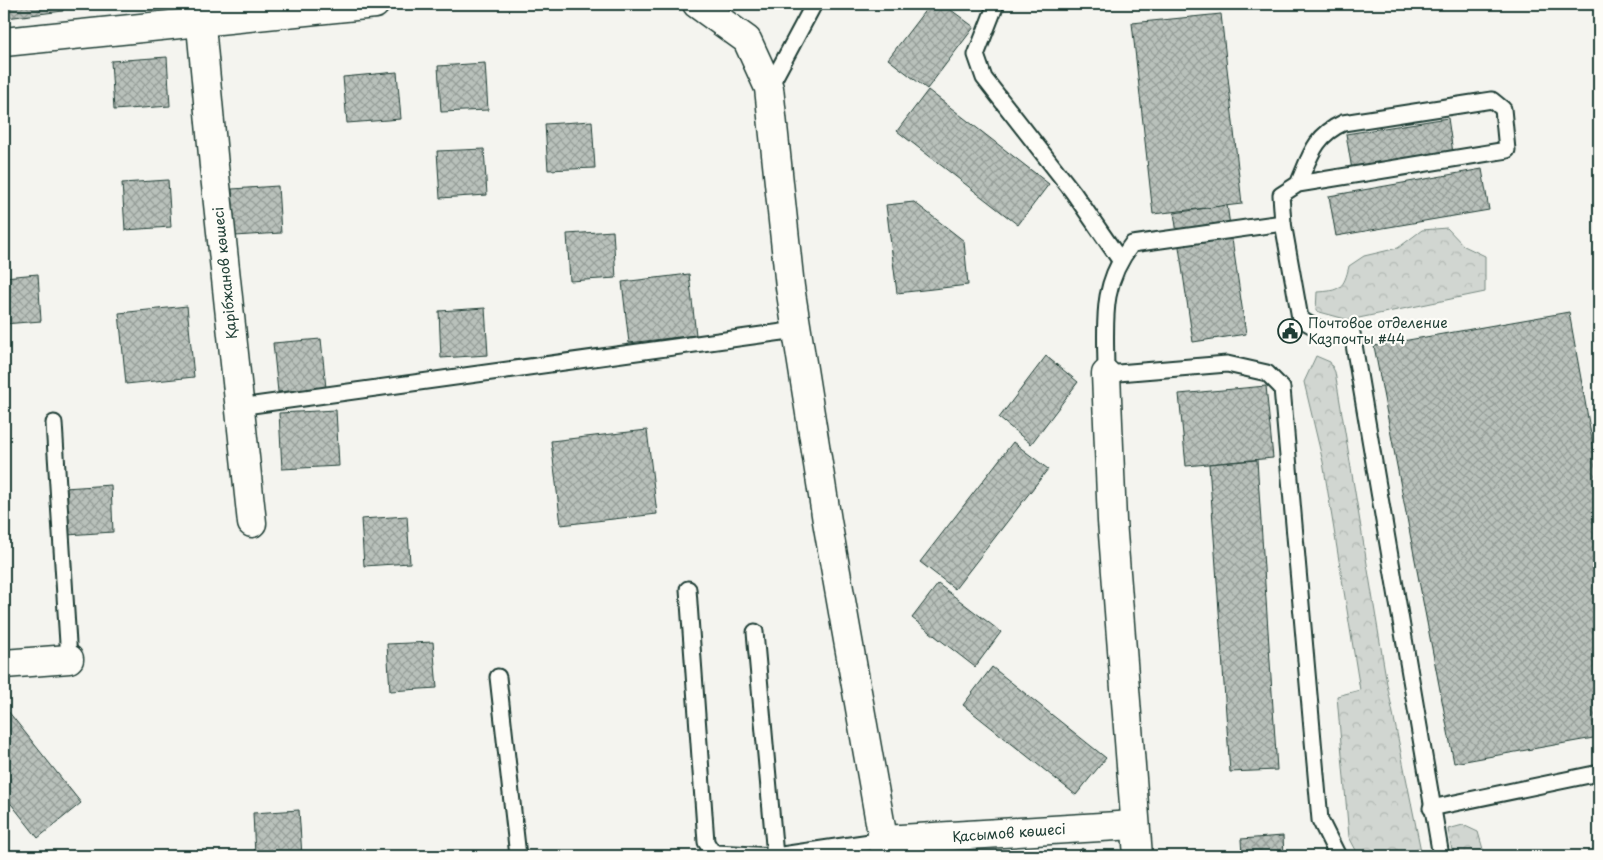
<svg xmlns="http://www.w3.org/2000/svg" width="1603" height="860" font-family="'Playpen Sans',sans-serif">
<style>
.forest{fill:url(#forest-crowns);stroke:#788a82}
.building{fill:url(#building-cross-hatch);stroke:#1f3d34}
.lines{fill:none;stroke-linecap:round;stroke-linejoin:round}
.lane-casing{stroke:#1f3d34;stroke-width:19}
.street-casing{stroke:#1f3d34;stroke-width:31}
.lane{stroke:#fdfcf7;stroke-width:15}
.street{stroke:#fdfcf7;stroke-width:28}
.labels{text-anchor:middle;stroke-width:4.5;stroke-linejoin:round;paint-order:stroke}
.street-label{font-size:14px;fill:#1f3d34;stroke:#fdfcf7}
.poi-label{font-size:14px;fill:#1f3d34;stroke:#fdfcf7;text-anchor:start}
</style>
<defs>
<pattern id="forest-crowns" width="20" height="18" patternUnits="userSpaceOnUse" patternTransform="scale(1.25)"><rect width="20" height="18" fill="#d1d6d1"/><path d="M2 6a3 3 0 1 1 6 0M12 15a3 3 0 1 1 6 0" fill="none" stroke="#b3b9b4"/></pattern>
<pattern id="building-cross-hatch" width="8" height="8" patternUnits="userSpaceOnUse" patternTransform="scale(1.25)"><rect width="8" height="8" fill="#b9c1bb"/><path d="M0 0l8 8M0 8l8-8" fill="none" stroke="#969e99"/></pattern>
</defs>
<rect width="100%" height="100%" fill="#f4f4ef"/>
<filter id="ink" filterUnits="userSpaceOnUse"><feTurbulence type="fractalNoise" baseFrequency=".02" numOctaves="2"/><feDisplacementMap in="SourceGraphic" scale="10" xChannelSelector="R" yChannelSelector="G"/><feConvolveMatrix kernelMatrix="1 2 1 2 8 2 1 2 1" color-interpolation-filters="sRGB"/></filter>
<g filter="url(#ink)">
<g class="forest">
<path d="M1447,228L1464,246L1485,256V292L1349,320L1316,311L1317,292C1340,291 1344,288 1349,266L1364,256L1398,248L1422,230Z"/>
<polygon points="1316,356 1330,362 1335,372 1387,684 1422,856 1359,856 1349,837 1337,696 1360,690 1323,462 1304,382"/>
<polygon points="1463,825 1478,832 1485,856 1453,856 1448,829"/>
</g>
<g class="building">
<polygon points="5,4 62,4 63,11 6,18"/>
<polygon points="930,4 943,4 974,27 927,89 888,59"/>
<polygon points="1221,14 1242,204 1153,214 1132,23"/>
<polygon points="167,57 170,106 114,110 111,61"/>
<polygon points="485,63 488,110 441,112 438,66"/>
<polygon points="397,72 401,119 347,123 343,77"/>
<polygon points="928,90 1049,184 1018,225 897,131"/>
<polygon points="1448,118 1453,153 1352,170 1346,134"/>
<polygon points="592,121 595,168 548,170 545,124"/>
<polygon points="484,149 487,195 440,198 437,151"/>
<polygon points="1482,169 1489,210 1336,236 1329,196"/>
<polygon points="168,180 171,227 125,230 122,183"/>
<polygon points="278,186 281,233 235,236 232,189"/>
<polygon points="914,202 964,241 968,285 897,293 886,205"/>
<polygon points="1227,205 1246,334 1193,342 1174,213"/>
<polygon points="613,231 616,278 570,281 567,234"/>
<polygon points="38,274 41,321 4,324 4,277"/>
<polygon points="689,274 696,335 629,343 622,282"/>
<polygon points="187,306 194,377 126,384 119,313"/>
<polygon points="485,308 488,355 441,358 439,311"/>
<polygon points="1569,312 1599,479 1599,737 1454,763 1374,346"/>
<polygon points="321,339 326,388 278,392 273,343"/>
<polygon points="1046,356 1078,382 1031,444 999,418"/>
<polygon points="1266,386 1273,458 1186,466 1179,394"/>
<polygon points="336,410 339,466 282,469 279,413"/>
<polygon points="647,430 657,514 561,525 551,441"/>
<polygon points="1013,442 1048,469 955,589 920,562"/>
<polygon points="1257,460 1277,770 1230,772 1209,464"/>
<polygon points="111,485 113,532 67,535 64,488"/>
<polygon points="407,516 410,563 364,566 361,519"/>
<polygon points="938,584 1001,632 975,667 912,618"/>
<polygon points="433,642 437,688 390,691 387,644"/>
<polygon points="992,667 1106,758 1076,795 963,705"/>
<polygon points="4,706 81,803 38,838 4,795"/>
<polygon points="299,810 302,856 255,856 253,813"/>
<polygon points="1283,836 1284,856 1242,856 1241,839"/>
<polygon points="1082,848 1091,856 1075,856"/>
</g>
<g class="lines">
<g class="lane-casing">
<g id="lane">
<polyline points="996,4 976,55 984,78 1073,192 1120,260"/>
<polyline points="769,88 814,4"/>
<path d="M1298,184C1310,157 1314,136 1343,123L1492,100L1503,109L1507,150L1298,184L1281,195L1283,223L1300,318C1316,331 1332,332 1352,333L1441,856"/>
<path d="M1283,223L1132,244C1099,286 1106,323 1106,374L1227,364L1267,373L1282,388L1320,820L1338,856"/>
<polyline points="239,407 797,330"/>
<polyline points="54,423 69,659"/>
<polyline points="688,589 706,842 711,850 716,853 775,856"/>
<polyline points="755,632 775,856 884,840"/>
<polyline points="498,677 518,856"/>
<polyline points="1431,808 1599,773"/>
</g>
</g>
<g class="street-casing">
<g id="street">
<polyline points="199,4 214,166 252,523"/>
<polyline points="697,4 747,40 769,88 790,287 827,521 886,856"/>
<polyline points="4,42 375,4"/>
<polyline points="1106,374 1112,521 1138,856"/>
<polyline points="4,664 69,659"/>
<polyline points="884,840 1134,825"/>
</g>
</g>
<use href="#lane" class="lane"/>
<use href="#street" class="street"/>
</g>
</g>
<defs>
<g id="civic-ring" transform="scale(1.25)"><circle r="9.5" fill="#fdfcf7" stroke="#1f3d34" stroke-width="1.5"/><path d="M-.6-6.5H3V-4.5H.6V-3L4-1V1h2V6H-6V1h2V-1L-.6-3ZM-1.2 2.5V6h2.4V2.5Z" fill="#1f3d34"/></g>
</defs>
<g fill-rule="evenodd">
<use href="#civic-ring" x="1290" y="331"/>
</g>
<g class="labels">
<g class="street-label">
<text transform="translate(225 273) rotate(-96)" y="5">Қарібжанов көшесі</text>
<text transform="translate(1009 833) rotate(-4)" y="5">Қасымов көшесі</text>
</g>
<g class="poi-label">
<text x="1308" y="328">Почтовое отделение<tspan x="1308" dy="16">Казпочты #44</tspan></text>
</g>
</g>
<rect width="1603" height="860" fill="none" stroke="#fdfcf7" stroke-width="20"/>
<rect x="10" y="10" width="1583" height="840" fill="none" stroke="#1f3d34" stroke-width="2" filter="url(#ink)"/>
</svg>
